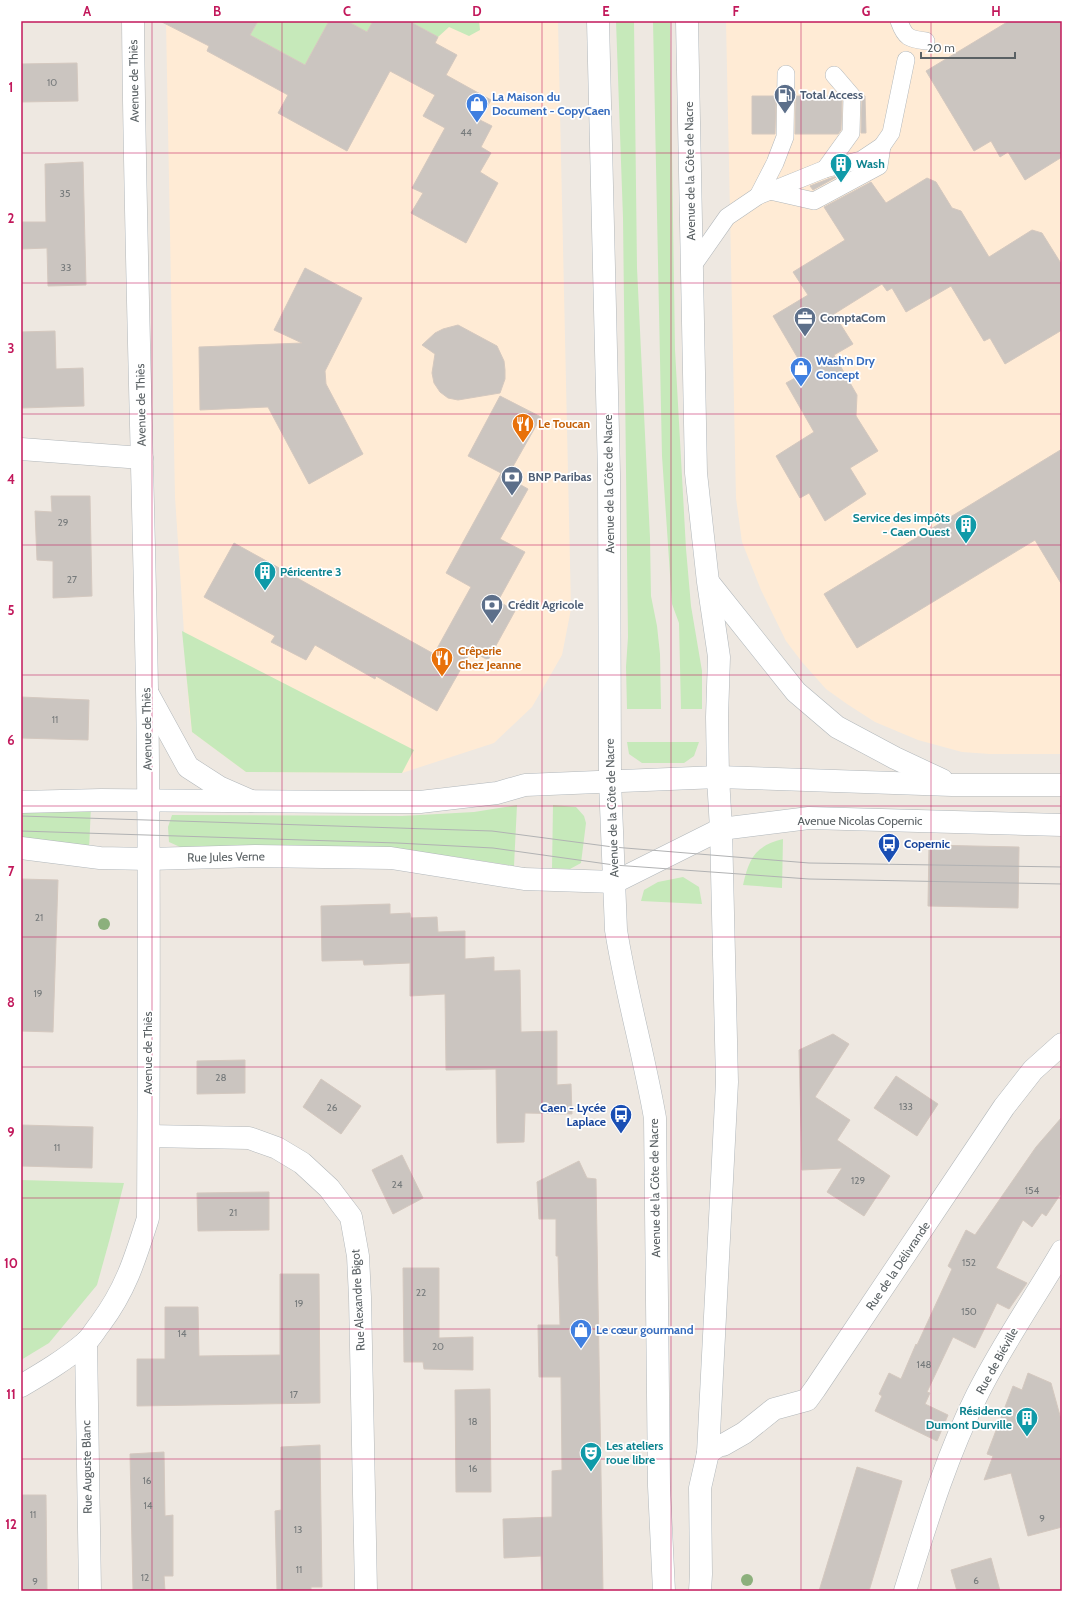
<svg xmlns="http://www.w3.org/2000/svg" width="1083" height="1612" font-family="Cabin,sans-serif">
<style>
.commercial{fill:#ffebd5}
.green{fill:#c6e9ba}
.building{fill:#cbc5c0;stroke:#d4c8bf}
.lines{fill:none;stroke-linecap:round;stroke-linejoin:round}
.lane-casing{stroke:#b2b7ba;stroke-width:18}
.street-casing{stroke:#b2b7ba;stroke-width:23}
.secondary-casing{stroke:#b1b7bb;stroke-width:23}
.lane{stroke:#fff;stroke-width:17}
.street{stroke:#fff;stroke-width:22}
.secondary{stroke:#fff;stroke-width:22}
.tram{stroke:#b1b2b3;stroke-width:1}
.tree{fill:#8cb07c}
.grid{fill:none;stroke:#c2185b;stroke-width:1;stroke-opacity:0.55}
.labels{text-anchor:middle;stroke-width:3.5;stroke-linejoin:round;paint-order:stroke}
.number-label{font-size:10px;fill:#767a7b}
.street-label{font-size:12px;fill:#5a6164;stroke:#fff}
.service-label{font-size:12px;font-weight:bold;fill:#4e5e75;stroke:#fff;text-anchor:start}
.shop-label{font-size:12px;font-weight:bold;fill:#366cbe;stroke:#fff;text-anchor:start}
.culture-label{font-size:12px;font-weight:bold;fill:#0d838f;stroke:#fff;text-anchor:start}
.food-label{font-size:12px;font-weight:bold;fill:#c56008;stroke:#fff;text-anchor:start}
.transit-label{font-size:12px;font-weight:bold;fill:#164399;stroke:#fff;text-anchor:start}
.neatline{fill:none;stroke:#c2185b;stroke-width:1.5}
.grid-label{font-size:13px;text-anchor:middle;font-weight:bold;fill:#c2185b}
</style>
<rect width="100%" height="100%" fill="#eee8e1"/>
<g class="commercial">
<polygon points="166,21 558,21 571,609 562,655 532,707 494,743 402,773 246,772 192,732 189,708 175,497"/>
<polygon points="726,21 1062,21 1062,754 990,754 962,752 918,740 875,722 847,704 826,689 802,662 786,641 761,590 742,542 736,498"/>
</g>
<g class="green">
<polygon points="258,21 329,21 305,65 250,35"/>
<polygon points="347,21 373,21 367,32"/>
<polygon points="396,21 479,21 480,30 469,36 449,27 438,37 415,24"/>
<polygon points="616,21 634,21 637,268 650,538 651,596 657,626 660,654 661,709 627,709 626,667 628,637 623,218"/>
<polygon points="653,21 670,21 675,350 686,549 691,606 702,671 702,709 681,709 679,623 672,604 662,456"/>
<polygon points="182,631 414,750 402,773 246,772 192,732"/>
<polygon points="627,742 699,742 694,756 684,763 642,763 629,754"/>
<polygon points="517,805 514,866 457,857 401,851 180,847 169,842 168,827 172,815 402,816 474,812"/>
<polygon points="553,805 576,807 584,816 586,823 581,863 570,869 552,868"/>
<polygon points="91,806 89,850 21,842 21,808"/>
<path d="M783,839L782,888L743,885C749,858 755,846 783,839Z"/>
<polygon points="683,877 699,887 702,904 641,901 644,890 658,882"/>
<polygon points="21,1180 124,1183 110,1238 97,1285 49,1343 21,1360"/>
</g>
<g class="building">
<polygon points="160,21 258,21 250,35 305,65 329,21 347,21 367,32 373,21 409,21 438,37 435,43 457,55 446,75 491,100 480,120 492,126 481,147 491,153 480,172 498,183 466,243 411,213 423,193 412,188 445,128 423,116 435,95 390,71 347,151 278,113 288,95 207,51 209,46"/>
<polygon points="1009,21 1062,21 1062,157 1025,180 1008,152 1000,157 991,141 974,151 926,71"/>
<polygon points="77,63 78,101 21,102 21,64"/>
<polygon points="752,96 776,96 775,134 752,134"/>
<polygon points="796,96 839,96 842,100 841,130 838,134 795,134"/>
<polygon points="862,96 865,96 866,133 861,133"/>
<polygon points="83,162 86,285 48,286 47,248 21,249 21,222 46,222 45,164"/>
<polygon points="840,175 813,190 810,186 828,179"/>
<polygon points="927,178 936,182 952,208 961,211 989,257 1032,230 1042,233 1062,265 1062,330 1005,364 990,338 984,341 951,286 906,312 892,288 887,291 882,284 834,314 853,344 834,355 857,395 856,416 878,451 850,468 866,494 825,521 809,493 800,498 776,456 814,432 786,383 806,372 773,316 808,295 793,272 845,240 824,207 871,182 886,203"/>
<polygon points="305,268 362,298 325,371 326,384 363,454 309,484 268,407 200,410 199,347 302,343 274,330"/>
<polygon points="458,325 497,346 504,361 505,370 505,379 500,393 458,400 448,398 440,392 434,383 432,373 435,354 422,345 435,333 443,329"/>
<polygon points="55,331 56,369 83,368 84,406 21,408 21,332"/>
<polygon points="500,396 541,417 507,477 528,489 500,539 525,552 498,601 515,611 488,660 471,651 437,711 376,676 375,679 315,645 306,660 271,642 275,636 204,597 234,543 434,654 471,587 446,573 501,473 468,456"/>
<polygon points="1062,449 1062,585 1035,540 857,648 824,594"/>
<polygon points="51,496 90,496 92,596 53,598 53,561 37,560 35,511 52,512"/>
<polygon points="21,697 89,700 88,740 21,738"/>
<polygon points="929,845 1019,847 1018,908 928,906"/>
<polygon points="21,879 58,880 53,1032 21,1031"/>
<polygon points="390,904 390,914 410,913 411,918 437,917 438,932 465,931 465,959 494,957 494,971 520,970 521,1032 557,1031 557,1085 571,1084 572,1114 525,1113 524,1142 497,1143 496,1069 446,1070 445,994 410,996 410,963 364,965 363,960 322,961 321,906"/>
<polygon points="833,1034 849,1044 815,1097 850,1120 837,1140 890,1176 864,1216 827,1192 842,1168 802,1170 799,1050"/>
<polygon points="245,1060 245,1093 197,1094 197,1061"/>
<polygon points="896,1076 938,1104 917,1136 874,1108"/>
<polygon points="321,1079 361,1106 341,1134 303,1107"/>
<polygon points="1062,1117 1062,1192 1046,1216 1042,1213 1032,1227 1023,1220 996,1268 1027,1283 1009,1309 997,1303 975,1348 953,1337 927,1392 930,1393 925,1404 948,1415 937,1441 875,1411 882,1396 879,1394 889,1373 901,1379 916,1344 917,1345 952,1269 948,1266 966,1230 975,1235 1036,1147"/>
<polygon points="21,1125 93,1127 92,1168 21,1166"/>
<polygon points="402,1155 423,1198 393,1214 372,1170"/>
<polygon points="579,1161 587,1178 596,1179 603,1591 542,1591 541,1556 504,1558 503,1519 552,1517 552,1471 562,1470 561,1377 539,1377 538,1325 560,1325 558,1256 556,1256 556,1219 539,1219 537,1182"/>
<polygon points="269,1192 269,1230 198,1231 197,1193"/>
<polygon points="403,1268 439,1268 439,1338 473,1337 473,1370 424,1369 423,1362 404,1362"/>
<polygon points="280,1274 319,1274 320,1403 137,1406 137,1359 165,1359 165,1307 198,1307 199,1356 280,1355"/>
<polygon points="1028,1373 1051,1383 1062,1423 1062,1527 1028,1536 1011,1473 984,1480 993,1456 987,1454 1013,1386 1022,1390"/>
<polygon points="490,1389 491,1492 456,1492 455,1390"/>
<polygon points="320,1445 322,1587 311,1587 311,1591 277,1591 275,1511 281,1510 281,1447"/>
<polygon points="164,1452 165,1516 173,1515 173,1576 164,1576 165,1591 133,1591 130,1454"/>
<polygon points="857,1467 902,1481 869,1591 819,1591"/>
<polygon points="21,1495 46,1495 47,1591 21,1591"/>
<polygon points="991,1558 1000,1591 957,1591 951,1570"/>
</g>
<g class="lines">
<g class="lane-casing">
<g id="lane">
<path d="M899,21C905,38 909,39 926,41"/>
<polyline points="825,169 851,133 852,96 834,75"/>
<polyline points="770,191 814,201 879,166 882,146"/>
<polyline points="758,196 775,163 785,137 786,74"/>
<polyline points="692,267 727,217 758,196 825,169 861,160 882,146 891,133 906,60"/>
</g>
</g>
<g class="street-casing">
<g id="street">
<polyline points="21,449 142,458"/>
<polyline points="148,694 188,767 219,787 251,801"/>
<polyline points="149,1136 249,1138 277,1148 302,1163 329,1188 351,1217 358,1256 360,1297 366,1591"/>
<polyline points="86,1342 90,1591"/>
<path d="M21,1386C43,1373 65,1360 85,1343C91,1338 95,1330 100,1324C126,1289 135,1259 148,1218C149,1042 150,865 147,689C143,466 135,244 133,21"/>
<polyline points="708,1453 719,1445 723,1445 744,1433 774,1409 807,1400 815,1389 1004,1107 1033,1070 1062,1044"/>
<path d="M905,1591C926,1524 946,1457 977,1395C1002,1345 1034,1299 1062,1251"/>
</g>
</g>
<g class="secondary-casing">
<g id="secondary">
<path d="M598,21L609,474L610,781L616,930C626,993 644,1055 655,1118L659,1486L664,1591"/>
<polyline points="687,21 696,473 708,582 719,657 717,717 718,777 721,829 727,1082 708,1453 700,1488 701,1574 700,1591"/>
<polyline points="709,583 796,692 837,727 895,758 942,780"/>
<polyline points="21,802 101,800 366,802 420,802 497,793 525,785 718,777 952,785 1062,785"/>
<polyline points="21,848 100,858 149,859 255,856 391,858 524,879 615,882 721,829 809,818 1062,825"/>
</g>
</g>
<use href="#lane" class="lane"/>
<use href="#street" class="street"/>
<use href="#secondary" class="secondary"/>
<g class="tram">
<polyline points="21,816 492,831 613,847 809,863 1062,867"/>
<polyline points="21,831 397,843 493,848 614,865 809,879 1062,884"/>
</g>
</g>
<g class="tree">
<circle cx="104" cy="924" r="6"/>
<circle cx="747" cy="1580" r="6"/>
</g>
<path class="grid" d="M152,21V1591M282,21V1591M412,21V1591M542,21V1591M671,21V1591M801,21V1591M931,21V1591M21,153H1062M21,283H1062M21,414H1062M21,545H1062M21,675H1062M21,806H1062M21,937H1062M21,1067H1062M21,1198H1062M21,1329H1062M21,1459H1062"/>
<defs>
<g id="fuel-pin" transform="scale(1.15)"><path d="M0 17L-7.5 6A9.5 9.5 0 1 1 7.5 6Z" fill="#5c6f8a" stroke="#fff"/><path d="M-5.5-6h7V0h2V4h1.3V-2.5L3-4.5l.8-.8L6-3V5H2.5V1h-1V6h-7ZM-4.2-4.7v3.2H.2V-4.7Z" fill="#fff"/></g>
<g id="shop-pin" transform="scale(1.15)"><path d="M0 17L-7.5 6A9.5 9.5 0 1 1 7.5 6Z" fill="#3f7fe0" stroke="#fff"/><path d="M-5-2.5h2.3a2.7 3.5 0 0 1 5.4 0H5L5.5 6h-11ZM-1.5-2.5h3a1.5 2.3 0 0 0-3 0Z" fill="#fff"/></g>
<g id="building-pin" transform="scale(1.15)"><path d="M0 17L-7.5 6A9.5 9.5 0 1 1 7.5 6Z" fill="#0f9aa8" stroke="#fff"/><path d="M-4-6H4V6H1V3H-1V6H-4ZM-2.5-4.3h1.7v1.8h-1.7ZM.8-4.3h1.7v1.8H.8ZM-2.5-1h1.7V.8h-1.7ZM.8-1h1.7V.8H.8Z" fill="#fff"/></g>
<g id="office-pin" transform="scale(1.15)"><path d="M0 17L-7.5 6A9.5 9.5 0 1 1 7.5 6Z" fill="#5c6f8a" stroke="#fff"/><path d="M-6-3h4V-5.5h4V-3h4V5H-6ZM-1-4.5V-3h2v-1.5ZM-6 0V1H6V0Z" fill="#fff"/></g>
<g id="restaurant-pin" transform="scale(1.15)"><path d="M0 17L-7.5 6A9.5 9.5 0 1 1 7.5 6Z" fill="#e8710a" stroke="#fff"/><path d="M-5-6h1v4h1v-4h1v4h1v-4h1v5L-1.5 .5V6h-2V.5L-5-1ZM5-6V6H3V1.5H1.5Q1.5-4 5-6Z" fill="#fff"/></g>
<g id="bank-pin" transform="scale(1.15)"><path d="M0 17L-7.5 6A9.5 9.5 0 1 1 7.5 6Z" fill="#5c6f8a" stroke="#fff"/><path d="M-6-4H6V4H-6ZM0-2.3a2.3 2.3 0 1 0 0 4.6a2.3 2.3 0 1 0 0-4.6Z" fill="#fff"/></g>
<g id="bus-pin" transform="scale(1.15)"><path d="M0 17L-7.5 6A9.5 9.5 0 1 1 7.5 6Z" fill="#1a4fb4" stroke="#fff"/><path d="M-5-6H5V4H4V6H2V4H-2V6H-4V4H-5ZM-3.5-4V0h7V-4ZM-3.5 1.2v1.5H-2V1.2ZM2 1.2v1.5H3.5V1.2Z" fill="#fff"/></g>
<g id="theatre-pin" transform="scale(1.15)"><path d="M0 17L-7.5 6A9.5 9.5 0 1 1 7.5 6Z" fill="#0f9aa8" stroke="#fff"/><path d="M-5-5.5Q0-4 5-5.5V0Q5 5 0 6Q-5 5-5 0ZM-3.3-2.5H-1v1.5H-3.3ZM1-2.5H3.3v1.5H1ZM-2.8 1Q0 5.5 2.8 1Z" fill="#fff"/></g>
</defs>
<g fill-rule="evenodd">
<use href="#fuel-pin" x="785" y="95"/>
<use href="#shop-pin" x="477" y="104"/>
<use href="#building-pin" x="841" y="164"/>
<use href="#office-pin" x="805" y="318"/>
<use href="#shop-pin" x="801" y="368"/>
<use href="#restaurant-pin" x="523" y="424"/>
<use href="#bank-pin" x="512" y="477"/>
<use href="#building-pin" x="966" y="525"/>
<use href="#building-pin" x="265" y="572"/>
<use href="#bank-pin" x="492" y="605"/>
<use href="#restaurant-pin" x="442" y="658"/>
<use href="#bus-pin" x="889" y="844"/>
<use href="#bus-pin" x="621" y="1115"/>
<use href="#shop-pin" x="581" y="1330"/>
<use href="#building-pin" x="1027" y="1418"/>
<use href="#theatre-pin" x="591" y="1453"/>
</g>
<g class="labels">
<g class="number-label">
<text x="52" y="86">10</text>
<text x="466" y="136">44</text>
<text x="65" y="197">35</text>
<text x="66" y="271">33</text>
<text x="63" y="526">29</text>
<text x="72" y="583">27</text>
<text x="55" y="723">11</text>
<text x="39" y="921">21</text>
<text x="38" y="997">19</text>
<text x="221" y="1081">28</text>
<text x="906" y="1110">133</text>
<text x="332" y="1111">26</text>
<text x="57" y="1151">11</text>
<text x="858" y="1184">129</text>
<text x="397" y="1188">24</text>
<text x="1032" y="1194">154</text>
<text x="233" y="1216">21</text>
<text x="969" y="1266">152</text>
<text x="421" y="1296">22</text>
<text x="299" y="1307">19</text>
<text x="969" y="1315">150</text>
<text x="182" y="1337">14</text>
<text x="438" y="1350">20</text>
<text x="924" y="1368">148</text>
<text x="294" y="1398">17</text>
<text x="473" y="1425">18</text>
<text x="473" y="1472">16</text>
<text x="147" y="1484">16</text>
<text x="148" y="1509">14</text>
<text x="33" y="1518">11</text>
<text x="1042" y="1522">9</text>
<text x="298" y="1533">13</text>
<text x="299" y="1573">11</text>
<text x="145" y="1581">12</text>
<text x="976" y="1584">6</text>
<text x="35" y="1585">9</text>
</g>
<g class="street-label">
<text transform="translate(134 81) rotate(-91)" y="4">Avenue de Thiès</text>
<text transform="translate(690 171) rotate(-91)" y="4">Avenue de la Côte de Nacre</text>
<text transform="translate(141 405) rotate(-91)" y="4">Avenue de Thiès</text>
<text transform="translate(609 484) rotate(-91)" y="4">Avenue de la Côte de Nacre</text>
<text transform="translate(147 729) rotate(-91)" y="4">Avenue de Thiès</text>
<text transform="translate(612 808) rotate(-92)" y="4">Avenue de la Côte de Nacre</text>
<text x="860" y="825">Avenue Nicolas Copernic</text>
<text transform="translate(226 857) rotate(-1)" y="4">Rue Jules Verne</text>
<text transform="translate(148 1053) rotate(-90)" y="4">Avenue de Thiès</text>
<text transform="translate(655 1188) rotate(-91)" y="4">Avenue de la Côte de Nacre</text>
<text transform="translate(898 1266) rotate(-56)" y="4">Rue de la Délivrande</text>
<text transform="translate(358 1300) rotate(-93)" y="4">Rue Alexandre Bigot</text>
<text transform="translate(997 1361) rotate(-61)" y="4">Rue de Biéville</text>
<text transform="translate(87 1467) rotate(-91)" y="4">Rue Auguste Blanc</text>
</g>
<g class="service-label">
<text x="800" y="99">Total Access</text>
<text x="820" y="322">ComptaCom</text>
<text x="528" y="481">BNP Paribas</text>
<text x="508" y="609">Crédit Agricole</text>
</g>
<g class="shop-label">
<text x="492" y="101">La Maison du<tspan x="492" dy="14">Document - CopyCaen</tspan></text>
<text x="816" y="365">Wash'n Dry<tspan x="816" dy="14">Concept</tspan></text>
<text x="596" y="1334">Le cœur gourmand</text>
</g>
<g class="culture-label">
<text x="856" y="168">Wash</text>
<text x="950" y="522" text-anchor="end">Service des impôts<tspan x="950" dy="14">- Caen Ouest</tspan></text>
<text x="280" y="576">Péricentre 3</text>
<text x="1012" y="1415" text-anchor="end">Résidence<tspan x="1012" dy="14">Dumont Durville</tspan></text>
<text x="606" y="1450">Les ateliers<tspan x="606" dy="14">roue libre</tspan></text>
</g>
<g class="food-label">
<text x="538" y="428">Le Toucan</text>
<text x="458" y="655">Crêperie<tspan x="458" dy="14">Chez Jeanne</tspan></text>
</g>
<g class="transit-label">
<text x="904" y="848">Copernic</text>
<text x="606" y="1112" text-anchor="end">Caen - Lycée<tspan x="606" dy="14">Laplace</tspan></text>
</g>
</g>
<rect width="1083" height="1612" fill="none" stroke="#ffffff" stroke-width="44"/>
<path d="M921 52v6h94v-6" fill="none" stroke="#5a6164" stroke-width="2"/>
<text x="927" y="52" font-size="12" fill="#5a6164" stroke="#ffffff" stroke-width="3" paint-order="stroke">20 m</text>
<rect x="22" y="22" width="1039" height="1568" class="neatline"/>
<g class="grid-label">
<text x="87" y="16">A</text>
<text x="217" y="16">B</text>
<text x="347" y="16">C</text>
<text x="477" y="16">D</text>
<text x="606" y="16">E</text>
<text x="736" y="16">F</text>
<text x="866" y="16">G</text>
<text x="996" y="16">H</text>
<text x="11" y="92">1</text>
<text x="11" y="223">2</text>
<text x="11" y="353">3</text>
<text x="11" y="484">4</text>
<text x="11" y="615">5</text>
<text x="11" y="745">6</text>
<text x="11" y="876">7</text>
<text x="11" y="1007">8</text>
<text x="11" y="1137">9</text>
<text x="11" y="1268">10</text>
<text x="11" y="1399">11</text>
<text x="11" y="1529">12</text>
</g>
</svg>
